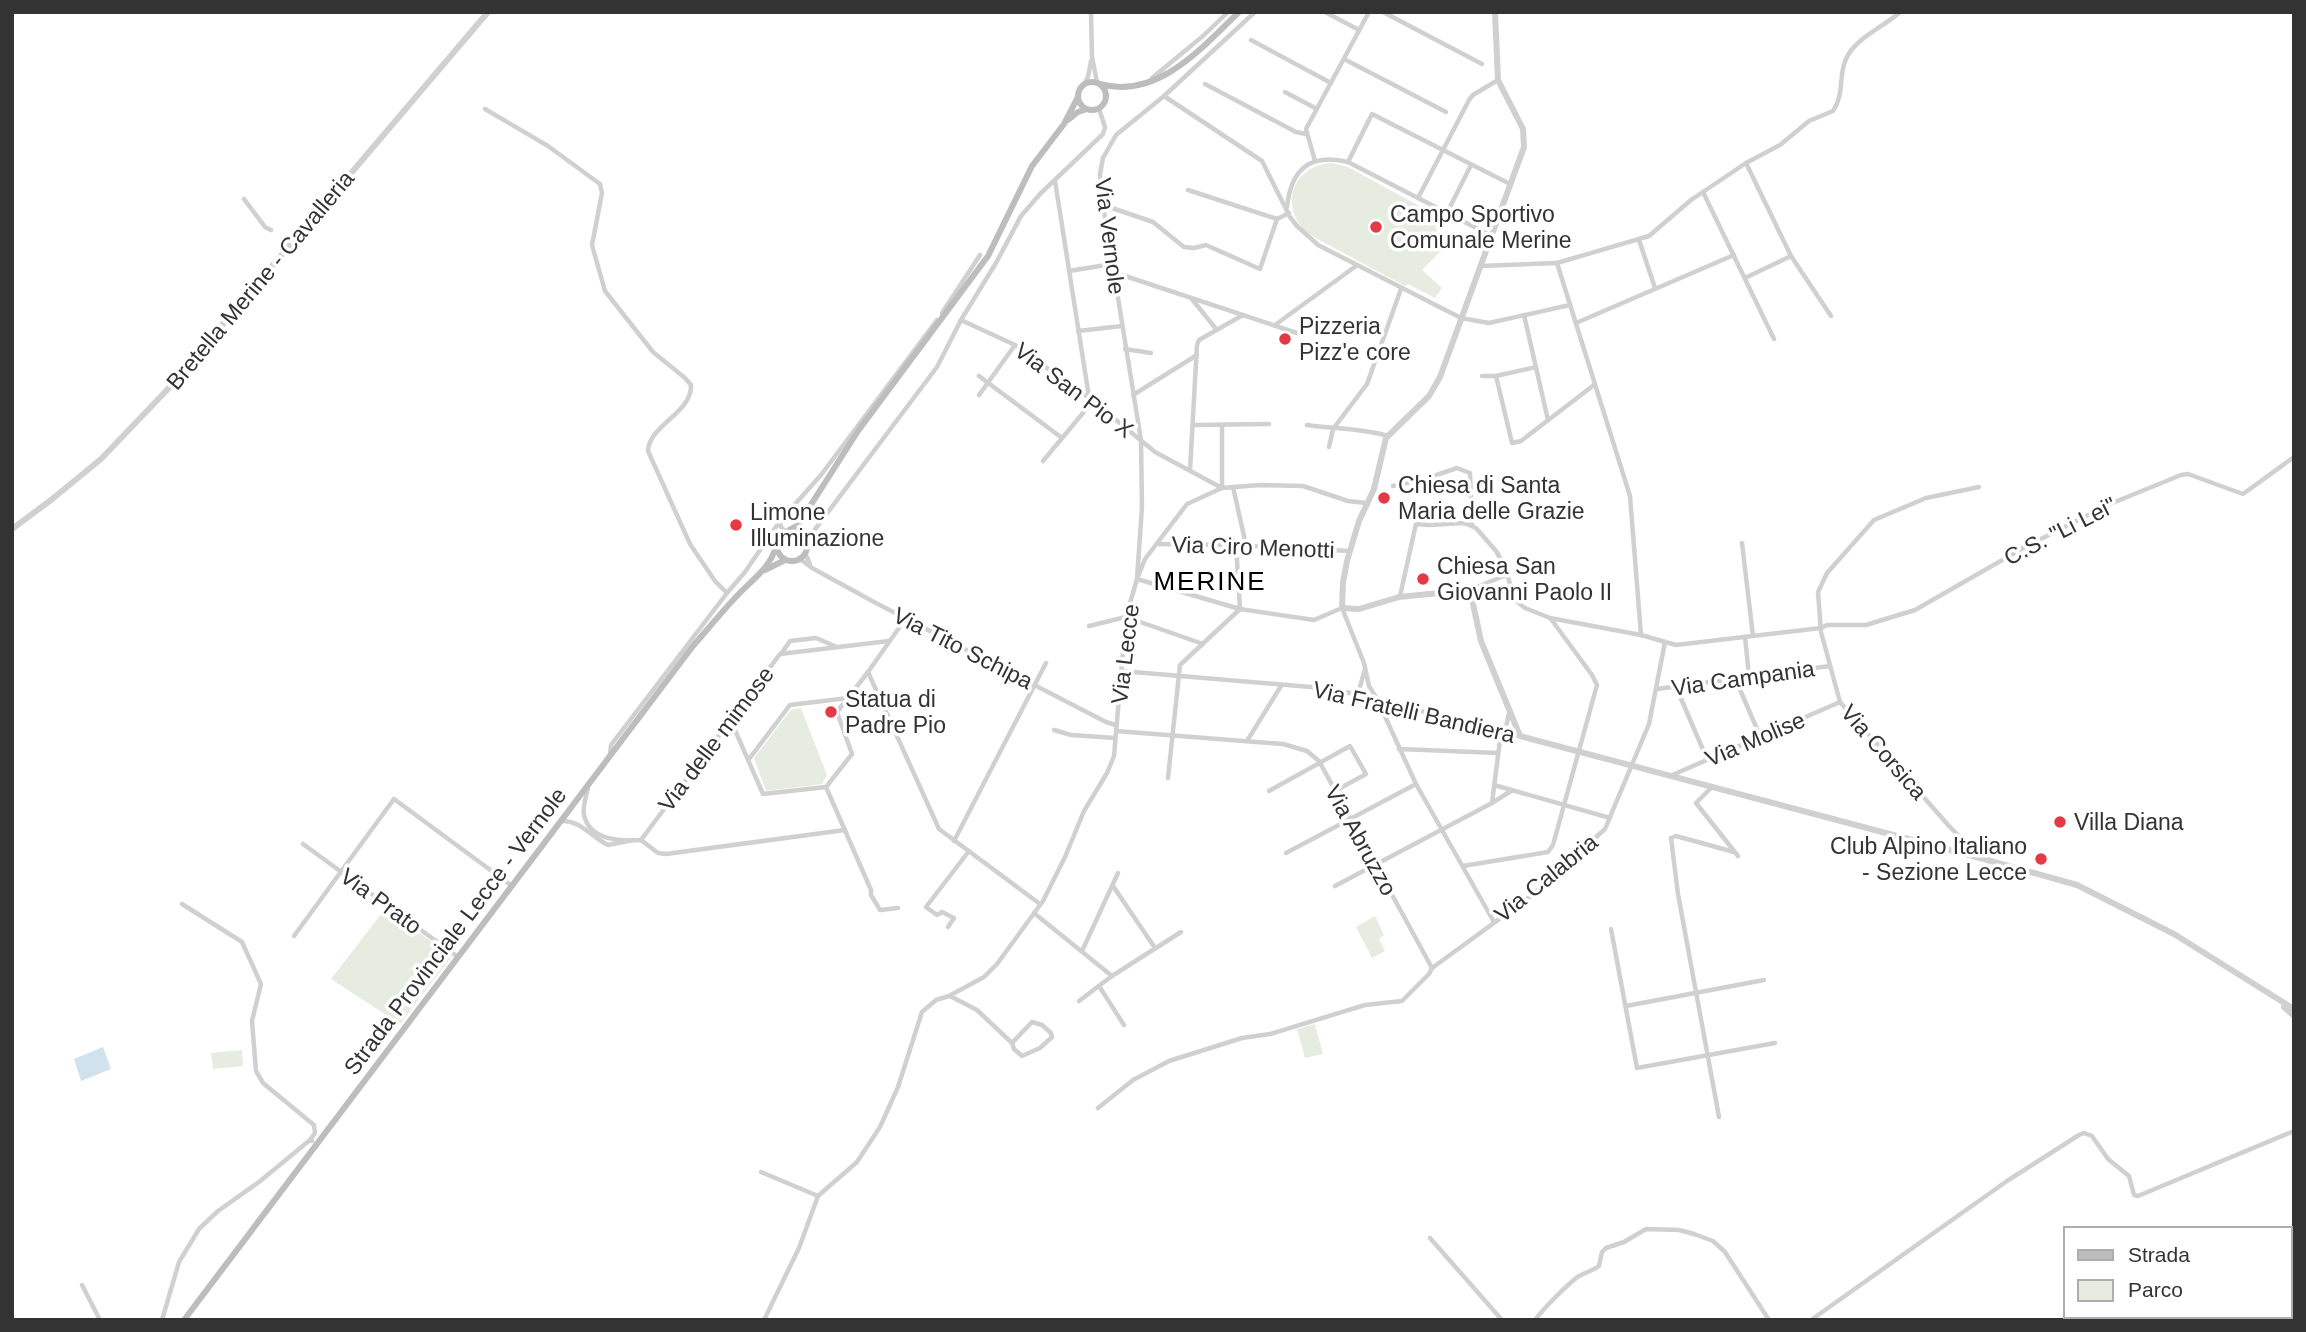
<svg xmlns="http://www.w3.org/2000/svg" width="2306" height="1332" font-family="Helvetica,sans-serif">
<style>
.green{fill:#e6ecdf}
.water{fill:#cfe2ee}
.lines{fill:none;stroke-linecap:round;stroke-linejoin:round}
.minor{stroke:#d0d0d0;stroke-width:4.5}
.tertiary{stroke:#d0d0d0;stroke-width:6}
.secondary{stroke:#bdbdbd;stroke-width:6}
.poi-dot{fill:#e63946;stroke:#fff;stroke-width:2.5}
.labels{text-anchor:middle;stroke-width:7;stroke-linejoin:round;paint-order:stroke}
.poi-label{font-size:23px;fill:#333;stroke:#fff;text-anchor:start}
.street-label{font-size:23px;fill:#333;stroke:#fff}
.quarter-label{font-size:26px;letter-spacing:2px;fill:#000;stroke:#fff}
</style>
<rect width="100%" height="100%" fill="#fff"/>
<g class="green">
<path d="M1331,163L1348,167L1432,213L1442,250L1422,270L1442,288L1435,298L1408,284L1405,286L1312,236C1277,212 1290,166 1331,163Z"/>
<polygon points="801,708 827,775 822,784 766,791 754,758 791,710"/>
<polygon points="385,909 452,956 400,1024 331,979"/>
<polygon points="1375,916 1384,935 1379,939 1385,951 1372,958 1356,927"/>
<polygon points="1315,1024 1323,1054 1305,1058 1297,1029"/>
<polygon points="242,1050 243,1066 213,1069 211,1053"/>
</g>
<polygon class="water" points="103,1047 111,1069 81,1081 74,1059"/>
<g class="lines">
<g class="minor">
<polyline points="1091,12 1092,57 1097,82"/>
<polyline points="1255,12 1164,96 1116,135 1103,158 1100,174 1101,193 1141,440 1142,507 1137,579 1240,609 1314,620 1342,608 1364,663 1369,686 1377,699 1416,784 1494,922"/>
<polyline points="1325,12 1359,30"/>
<polyline points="1383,12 1482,64"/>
<polyline points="1251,40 1331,83"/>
<polyline points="1344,59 1446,112"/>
<polyline points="1152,78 1203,36 1228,12"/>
<polyline points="1084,84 1088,77 1091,61"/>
<polyline points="1205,84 1296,132 1306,134"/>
<polyline points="1285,92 1317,109"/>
<polyline points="1164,96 1262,161 1290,217 1297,226 1318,245 1461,318 1489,323 1570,305"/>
<path d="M485,109L548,146L600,184L602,193L592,245L605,291L653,352L685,378L691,385C692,413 649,425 648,451L690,544L715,581L727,593L611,745L610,754"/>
<polyline points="1099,109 1105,127 1103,134 1040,194 1021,216 996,263 961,320 1015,345 1093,401 1155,452 1222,488 1222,425"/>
<polyline points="1315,161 1306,129 1369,12"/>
<polyline points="1348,162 1372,114 1510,184"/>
<path d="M1746,163L1780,145L1809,121L1833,111C1845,93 1838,76 1846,59C1855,38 1884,27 1900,12"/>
<polyline points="1055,181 1089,397"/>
<polyline points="1188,190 1277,219 1289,213"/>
<polyline points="1703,192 1774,339"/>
<polyline points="1418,198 1469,100 1473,95 1498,80"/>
<polyline points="244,199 265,227 271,230"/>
<polyline points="1104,207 1109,207 1153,222 1184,247 1194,248 1206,245 1260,269 1277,219"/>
<path d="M1287,207C1291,169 1310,153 1348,162L1490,235"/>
<polyline points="1447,213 1471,165"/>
<polyline points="1639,240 1655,288"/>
<polyline points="1557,263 1649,236 1691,200 1746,163 1791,256 1831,316"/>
<polyline points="1480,266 1557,263 1630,496 1641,635"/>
<polyline points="1069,271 1112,264"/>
<polyline points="1113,272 1300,334"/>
<polyline points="1745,278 1791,256"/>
<polyline points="1191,298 1217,330"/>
<polyline points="942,313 980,255"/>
<polyline points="1524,315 1548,420"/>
<polyline points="1576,323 1734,255"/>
<polyline points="1275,325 1356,266"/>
<polyline points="1078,331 1122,326"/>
<polyline points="1125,349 1151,353"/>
<polyline points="979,376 1062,438"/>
<polyline points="1482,376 1496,376 1512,443 1521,441 1594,385"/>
<polyline points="1496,376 1536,367"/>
<polyline points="979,395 1015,345"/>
<polyline points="1133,395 1197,355"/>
<polyline points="1194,425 1269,424"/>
<path d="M1307,425C1334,429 1362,428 1388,436"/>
<polyline points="1329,447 1333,429 1367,384 1401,289"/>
<polyline points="1043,461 1093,401"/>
<polyline points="1190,470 1197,345 1199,340 1243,315"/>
<polyline points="1393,486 1425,479 1457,468 1470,473 1472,525"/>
<polyline points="1233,487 1246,545"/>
<polyline points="1979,487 1926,498 1874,520 1827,573 1818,592 1821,632 1840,702 1949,826 1980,857"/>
<polyline points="780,522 781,527 785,531"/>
<polyline points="767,538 777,542"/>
<polyline points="807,540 937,367 961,320"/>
<polyline points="1742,543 1753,636"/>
<polyline points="1158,544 1236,545 1350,551"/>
<polyline points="805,553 810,564"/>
<polyline points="800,559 812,568 874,602 1106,722 1116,725"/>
<polyline points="1470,590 1506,575"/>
<polyline points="727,593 745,572 780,521 821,475 937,320"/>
<polyline points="1400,596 1416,524 1429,525 1464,523 1476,528 1496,551 1503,563 1516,601 1525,608 1550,618 1641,635 1676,645 1821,628 1827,625 1866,625 1915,610 2025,547 2110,504 2181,475 2188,474 2243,494 2294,457"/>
<polyline points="1089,626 1126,617 1203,644"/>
<polyline points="1745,637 1749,676"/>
<polyline points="781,654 790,641 816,638 837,647"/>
<polyline points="1121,671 1334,689 1520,736"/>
<polyline points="868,672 939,829 1040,904"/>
<polyline points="1735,678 1760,736"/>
<polyline points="1676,687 1707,759"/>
<polyline points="1657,689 1830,666"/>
<polyline points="1358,694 1365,669"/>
<polyline points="731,721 763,794 826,787 852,754 837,712 868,672 906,618"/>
<polyline points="1054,730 1071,735 1115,738"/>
<polyline points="1116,731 1283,744 1307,751 1319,761 1432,968"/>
<polyline points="1247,741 1281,686"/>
<polyline points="1399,749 1498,753"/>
<polyline points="749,759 790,705 848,698"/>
<polyline points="1670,776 1840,702"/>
<polyline points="1168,778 1180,665 1240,609 1236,545"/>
<polyline points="1494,785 1610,818"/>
<path d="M588,787C587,796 582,806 584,815C590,841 620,841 641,840"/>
<polyline points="826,787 871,890 871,895 880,910 898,908"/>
<polyline points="1712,787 1696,803 1738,856"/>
<polyline points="1269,791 1350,746 1366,774 1335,791"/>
<polyline points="1492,803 1501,732 1506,727 1509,713"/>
<path d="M561,821C581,820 591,837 608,845L633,840"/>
<polyline points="641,840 780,654 889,641"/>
<polyline points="641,840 658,853 666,854 845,830"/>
<polyline points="954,841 1046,663"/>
<polyline points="303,844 458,957"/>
<polyline points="1286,853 1416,784"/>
<polyline points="1463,866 1548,852 1553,845 1597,685 1592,675 1551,619"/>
<polyline points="1113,886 1155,948"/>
<polyline points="1335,886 1492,803 1511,791"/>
<polyline points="182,904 242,942 261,984 252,1021 256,1071 263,1083 314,1125 315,1133 310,1140"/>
<polyline points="1034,913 1112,976"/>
<polyline points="948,927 954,918 942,912 937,915 926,907 969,851"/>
<polyline points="1611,929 1637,1068 1775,1043"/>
<polyline points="294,936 394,799 512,886"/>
<polyline points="1082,951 1118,873"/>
<polyline points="1099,986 1124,1025"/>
<polyline points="950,996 977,1010 1012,1043 1032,1022 1042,1025 1051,1033 1052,1037 1040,1048 1022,1056 1014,1049 1012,1043"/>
<polyline points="1079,1001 1112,976 1181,932"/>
<polyline points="1626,1006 1764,980"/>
<polyline points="1098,1108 1133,1080 1169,1061 1242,1038 1270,1034 1365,1005 1402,1001 1429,974 1432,968 1531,896 1605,829 1649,724 1665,642"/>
<polyline points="1719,1117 1678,894 1671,838 1676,836 1734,852"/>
<polyline points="761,1172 818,1196"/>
<polyline points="1430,1238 1502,1320"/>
<polyline points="2290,1268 2294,1266"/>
<polyline points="82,1285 100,1320"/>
<polyline points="162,1320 179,1262 199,1229 218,1211 259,1182 310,1140 312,1141"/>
<polyline points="764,1320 799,1248 818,1196 857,1162 880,1127 898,1087 922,1012 936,1000 949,996 984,977 997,964 1043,901 1065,857 1084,811 1107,773 1114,756 1126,617 1137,579 1145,559 1187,504 1222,488 1260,485 1303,486 1348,501 1366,503"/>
<path d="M1535,1320C1543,1309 1564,1288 1575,1279C1582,1273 1591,1272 1599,1266L1602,1252L1606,1248L1624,1242L1646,1229L1679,1230L1694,1234L1713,1241L1725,1252L1769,1320"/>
<polyline points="1811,1320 2007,1181 2079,1135 2084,1133 2092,1136 2108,1159 2129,1176 2134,1195 2138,1196 2294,1131"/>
<polyline points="2209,1320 2212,1316"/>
</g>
<g class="tertiary">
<polyline points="1495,12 1498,80 1523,129 1524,147 1440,377 1429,396 1386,438 1374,489 1359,521 1347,561 1343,582 1342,608 1359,609 1399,597 1470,590 1481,641 1520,736 1980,858 2077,885 2174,934 2294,1009"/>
<polyline points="12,529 51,500 101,459 166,391 488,12"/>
<polyline points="2284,1007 2294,1016"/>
</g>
<g class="secondary">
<circle cx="1092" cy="96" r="14"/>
<path d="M1100,84C1157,100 1202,48 1239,12"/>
<polyline points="1068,120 1078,112 1087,109"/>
<polyline points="789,530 798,525 858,431 988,256 1032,166 1064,124 1078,97"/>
<circle cx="792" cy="546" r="15"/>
<polyline points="765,570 785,560"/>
<path d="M184,1320L693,646C707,630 720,614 734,599C750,581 769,570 776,547"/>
</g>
</g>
<g class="poi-dot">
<circle cx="1376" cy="227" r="7"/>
<circle cx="1285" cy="339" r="7"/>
<circle cx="1384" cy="498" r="7"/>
<circle cx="736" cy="525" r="7"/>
<circle cx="1423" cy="579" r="7"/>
<circle cx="831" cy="712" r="7"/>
<circle cx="2060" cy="822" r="7"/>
<circle cx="2041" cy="859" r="7"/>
</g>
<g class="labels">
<g class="poi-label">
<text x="1390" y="222">Campo Sportivo<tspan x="1390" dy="26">Comunale Merine</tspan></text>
<text x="1299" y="334">Pizzeria<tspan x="1299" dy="26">Pizz'e core</tspan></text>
<text x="1398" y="493">Chiesa di Santa<tspan x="1398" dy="26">Maria delle Grazie</tspan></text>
<text x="750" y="520">Limone<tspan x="750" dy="26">Illuminazione</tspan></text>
<text x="1437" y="574">Chiesa San<tspan x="1437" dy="26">Giovanni Paolo II</tspan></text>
<text x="845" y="707">Statua di<tspan x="845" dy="26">Padre Pio</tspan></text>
<text x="2074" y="830">Villa Diana</text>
<text x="2027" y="854" text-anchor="end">Club Alpino Italiano<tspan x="2027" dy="26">- Sezione Lecce</tspan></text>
</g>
<g class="street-label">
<text transform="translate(1110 236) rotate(83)" y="8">Via Vernole</text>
<text transform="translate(260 280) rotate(-50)" y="8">Bretella Merine - Cavalleria</text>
<text transform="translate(1074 390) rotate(37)" y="8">Via San Pio X</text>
<text transform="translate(2060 531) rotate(-27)" y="8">C.S. "Li Lei"</text>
<text transform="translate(1253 547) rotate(2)" y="8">Via Ciro Menotti</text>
<text transform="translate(963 648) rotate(27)" y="8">Via Tito Schipa</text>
<text transform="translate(1125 654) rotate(-83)" y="8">Via Lecce</text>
<text transform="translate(1743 678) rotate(-8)" y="8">Via Campania</text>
<text transform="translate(1414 712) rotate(13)" y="8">Via Fratelli Bandiera</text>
<text transform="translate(716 739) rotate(-53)" y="8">Via delle mimose</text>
<text transform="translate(1755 739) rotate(-23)" y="8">Via Molise</text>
<text transform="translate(1884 752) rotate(49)" y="8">Via Corsica</text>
<text transform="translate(1361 840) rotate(61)" y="8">Via Abruzzo</text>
<text transform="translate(1546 878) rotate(-39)" y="8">Via Calabria</text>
<text transform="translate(381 901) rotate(36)" y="8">Via Prato</text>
<text transform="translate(455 931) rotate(-53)" y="8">Strada Provinciale Lecce - Vernole</text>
</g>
<g class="quarter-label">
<text x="1210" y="590">MERINE</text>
</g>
</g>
<rect width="2306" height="1332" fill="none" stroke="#333333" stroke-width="28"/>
<rect x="2064" y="1227" width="228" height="91" fill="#ffffff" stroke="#adadad" stroke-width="2"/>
<rect x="2078" y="1250" width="35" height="10" fill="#bdbdbd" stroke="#adadad" stroke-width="2"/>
<text x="2128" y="1262" font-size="21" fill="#333333">Strada</text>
<rect x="2078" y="1280" width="35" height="21" fill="#e6ecdf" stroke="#adadad" stroke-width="2"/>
<text x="2128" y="1297" font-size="21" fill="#333333">Parco</text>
</svg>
